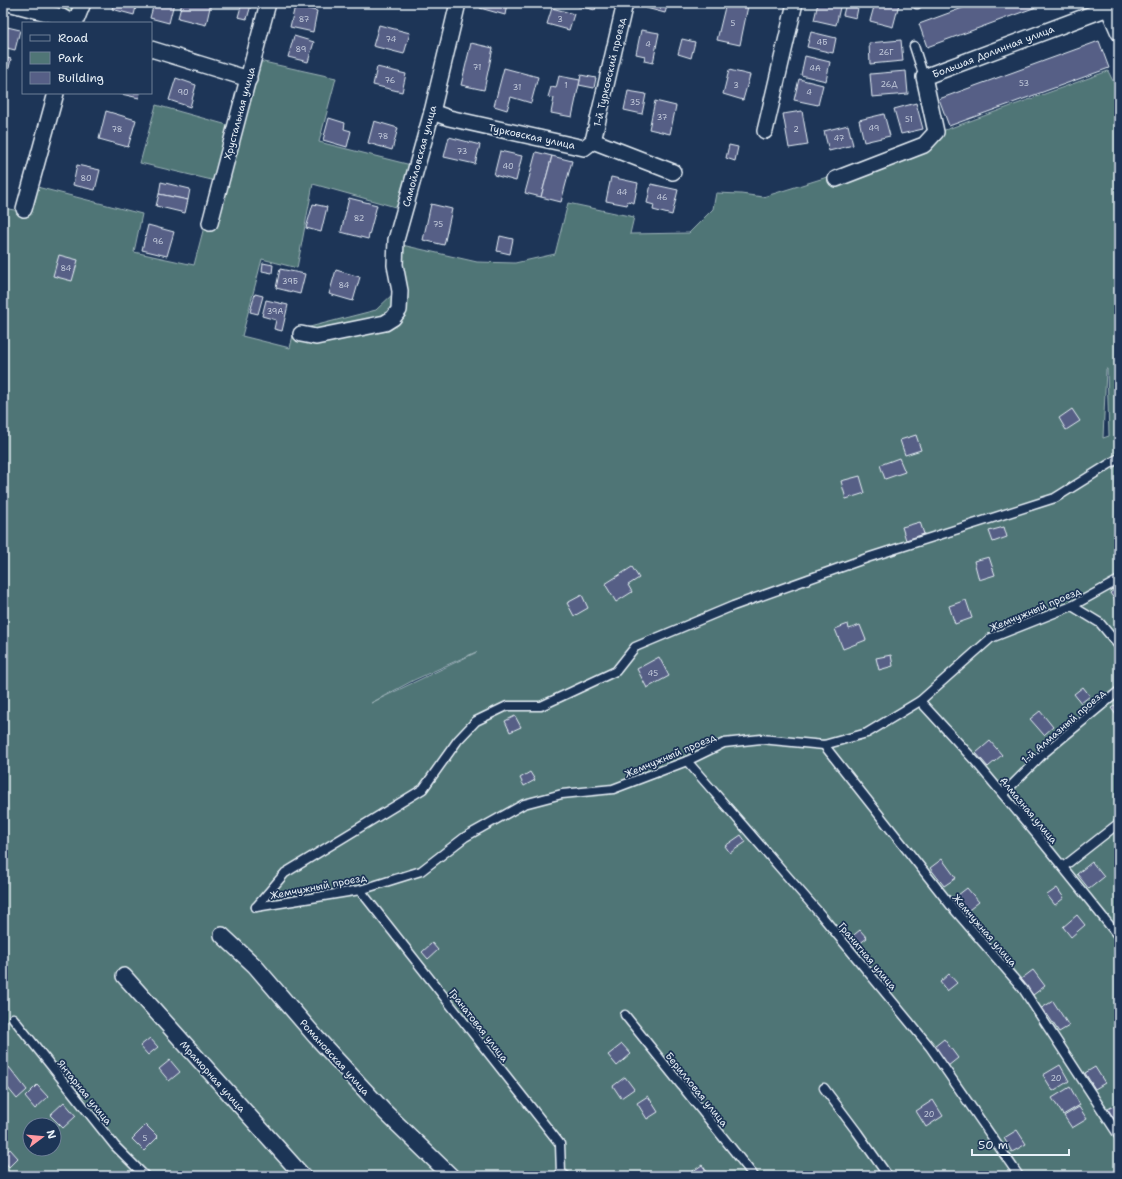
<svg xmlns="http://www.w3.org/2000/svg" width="1122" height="1179" font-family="'Shantell Sans',sans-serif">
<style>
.green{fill:#507576;stroke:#9cb3b7;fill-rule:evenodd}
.building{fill:#565f86;stroke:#e8f1f8}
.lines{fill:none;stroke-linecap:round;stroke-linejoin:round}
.service-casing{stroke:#e8f1f8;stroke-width:11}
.minor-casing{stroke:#e8f1f8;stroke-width:18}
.service{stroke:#1d3557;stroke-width:8}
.minor{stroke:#1d3557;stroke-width:15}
.labels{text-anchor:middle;stroke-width:3.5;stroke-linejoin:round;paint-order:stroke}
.number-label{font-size:8px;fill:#c4ccdc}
.street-label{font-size:10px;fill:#e8f1f8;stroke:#1d3557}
</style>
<rect width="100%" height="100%" fill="#1d3557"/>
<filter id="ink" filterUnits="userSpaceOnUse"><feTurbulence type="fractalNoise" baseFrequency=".025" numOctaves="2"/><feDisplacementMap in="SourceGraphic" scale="8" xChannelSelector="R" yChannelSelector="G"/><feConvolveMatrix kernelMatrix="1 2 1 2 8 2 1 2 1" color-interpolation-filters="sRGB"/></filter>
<g filter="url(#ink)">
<g class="green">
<polygon points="24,3 92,3 84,22 65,14"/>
<path d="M259,61L336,78L319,142L411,165L399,208L313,184L297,268L262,259L242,336L290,348L294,331L376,310L395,292L400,266L402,245L477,262L515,263L555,254L568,203L634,217L630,234L689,233L713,209L716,193L741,194L763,197L824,178L919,141L929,131L945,130L1108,71L1116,87H1119V1176H3V208L31,213L37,187L142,214L134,252L194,265L216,181L140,163L156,105L231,126ZM1107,369L1109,436L1103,438L1106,369ZM476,652H477L371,703L414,680ZM30,1125H54V1149H30Z"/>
</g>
<g class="building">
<polygon points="114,3 137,3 134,15 112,9"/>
<polygon points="154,3 174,3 169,23 150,18"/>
<polygon points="182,3 211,3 206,25 178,18"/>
<polygon points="242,3 251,5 247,19 238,17"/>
<polygon points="481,3 507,3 505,15 480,8"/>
<polygon points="579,3 597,3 595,10 578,6"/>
<polygon points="648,3 668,3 665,13 646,8"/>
<polygon points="726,3 733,3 748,6 740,45 717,40"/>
<polygon points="818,3 841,3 836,25 814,20"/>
<polygon points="846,3 859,3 856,18 843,15"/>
<polygon points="875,3 894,3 899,4 893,27 870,21"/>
<polygon points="976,3 1047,3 927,47 919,24"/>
<polygon points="295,6 317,11 313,32 290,27"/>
<polygon points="552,8 574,14 569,30 547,24"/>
<polygon points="379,25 410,33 404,54 373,46"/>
<polygon points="3,26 20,30 15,50 3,47"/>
<polygon points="641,30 659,33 653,63 644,61 645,56 636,54"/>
<polygon points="811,32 836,38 833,53 807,47"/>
<polygon points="294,36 314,42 308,62 288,57"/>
<polygon points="682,39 695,42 691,58 678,54"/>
<polygon points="901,40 903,61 870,64 869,43"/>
<polygon points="1099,41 1109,68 949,126 939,99"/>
<polygon points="471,43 493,48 484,90 461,85"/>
<polygon points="805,56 830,62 826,81 801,75"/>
<polygon points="3,57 11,59 6,81 3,81"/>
<polygon points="377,67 406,74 402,92 373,85"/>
<polygon points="504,68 538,77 531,103 511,97 507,110 494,106"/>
<polygon points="729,70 750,75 743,100 723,94"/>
<polygon points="906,71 908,94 872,97 870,74"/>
<polygon points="581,75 596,78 594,88 579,85"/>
<polygon points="559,76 580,80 572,117 551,113 554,98 548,97 551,87 556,88"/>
<polygon points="176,78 196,85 190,107 169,100"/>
<polygon points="799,79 823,85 818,105 794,100"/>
<polygon points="628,91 646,94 642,114 624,110"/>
<polygon points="117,93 140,93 139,98"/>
<polygon points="655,101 676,106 670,134 649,129"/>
<polygon points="916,103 923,129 901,134 894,109"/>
<polygon points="106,111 136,120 128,147 99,139"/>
<polygon points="802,111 808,145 789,148 783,114"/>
<polygon points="884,114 890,136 864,142 859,120"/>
<polygon points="329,118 345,123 344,129 351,131 347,147 323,140"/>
<polygon points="374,121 398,128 392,150 368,143"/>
<polygon points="848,125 853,145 829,151 824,131"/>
<polygon points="449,137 480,145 475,164 444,157"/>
<polygon points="729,145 738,147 735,161 726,158"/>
<polygon points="500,151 522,156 516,181 494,175"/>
<polygon points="536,152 552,156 541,197 525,193"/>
<polygon points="552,156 572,161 561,202 541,197"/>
<polygon points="77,165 100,170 95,190 73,185"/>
<polygon points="611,177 638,183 634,203 628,201 627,205 606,201"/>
<polygon points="161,182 190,189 188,200 159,194"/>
<polygon points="651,184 678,190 672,215 653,210 654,205 647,203"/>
<polygon points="159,194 188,200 185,213 156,206"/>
<polygon points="349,198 377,205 368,239 341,232"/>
<polygon points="313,204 327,207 321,232 306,228"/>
<polygon points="431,204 452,209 444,245 423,240"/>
<polygon points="148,225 174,232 167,256 142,250"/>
<polygon points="500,236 513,239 510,254 497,251"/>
<polygon points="59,255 78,260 72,281 53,276"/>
<polygon points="263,263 273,265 272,273 262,271"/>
<polygon points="280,269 305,274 300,294 276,288"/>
<polygon points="336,270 360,277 353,301 329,294"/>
<polygon points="255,294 263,296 258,314 250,312"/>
<polygon points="266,300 288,305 282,331 274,329 276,320 262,316"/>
<polygon points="1072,409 1080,421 1066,430 1059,418"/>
<polygon points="916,435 921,450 905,455 900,440"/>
<polygon points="899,458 905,472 885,479 880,465"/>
<polygon points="860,476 865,493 846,499 841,481"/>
<polygon points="920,522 924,534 906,540 902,527"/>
<polygon points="1004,527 1007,537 993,542 989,531"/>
<polygon points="989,557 995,575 979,580 974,561"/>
<polygon points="632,567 639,578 628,585 632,592 616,602 605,584"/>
<polygon points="1119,586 1119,606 1110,593"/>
<polygon points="582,595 588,608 574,616 567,603"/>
<polygon points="966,600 972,618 955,624 949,606"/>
<polygon points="848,624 849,629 860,625 866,640 843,649 835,629"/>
<polygon points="891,655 893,666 879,670 876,658"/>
<polygon points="659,657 669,676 647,688 637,669"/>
<polygon points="1083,687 1090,696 1081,703 1074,694"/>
<polygon points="1119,703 1119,719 1111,708"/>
<polygon points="1040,711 1053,727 1044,735 1030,719"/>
<polygon points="515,716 521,727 510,732 505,721"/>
<polygon points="990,741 1002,755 988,767 976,753"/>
<polygon points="530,772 535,780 524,786 520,778"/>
<polygon points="741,835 746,842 730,853 725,846"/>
<polygon points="942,859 956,878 944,886 930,868"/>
<polygon points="1092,862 1104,877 1089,889 1077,874"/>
<polygon points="967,888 979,902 965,913 953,899"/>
<polygon points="1057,888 1064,898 1055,905 1047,895"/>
<polygon points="1077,915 1085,925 1071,937 1063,927"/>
<polygon points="860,930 867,938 851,950 845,942"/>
<polygon points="432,943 438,950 428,959 422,952"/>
<polygon points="1033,970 1045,986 1033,995 1021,979"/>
<polygon points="949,974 957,983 947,991 940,982"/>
<polygon points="1053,1001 1069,1026 1059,1032 1047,1014 1044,1016 1040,1009"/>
<polygon points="150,1038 158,1047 148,1055 140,1046"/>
<polygon points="944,1039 958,1058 948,1066 934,1047"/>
<polygon points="622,1044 631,1054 617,1066 608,1055"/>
<polygon points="170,1060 180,1072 169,1081 159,1069"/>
<polygon points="1060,1065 1069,1081 1053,1091 1043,1075"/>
<polygon points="9,1067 27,1090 17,1099 3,1082 3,1072"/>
<polygon points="1095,1067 1105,1083 1095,1089 1085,1073"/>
<polygon points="625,1077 634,1089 621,1098 613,1086"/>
<polygon points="37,1085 48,1097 35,1109 25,1097"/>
<polygon points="1070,1087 1080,1105 1063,1115 1052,1098"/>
<polygon points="648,1096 658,1112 647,1119 637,1103"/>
<polygon points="933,1100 943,1116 926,1127 916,1111"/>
<polygon points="64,1102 76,1116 63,1128 50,1115"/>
<polygon points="1119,1103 1119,1116 1114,1119 1108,1109"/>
<polygon points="1079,1107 1087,1119 1072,1128 1064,1116"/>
<polygon points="146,1125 158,1137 144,1151 132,1139"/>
<polygon points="1017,1130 1026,1144 1012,1152 1004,1138"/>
<polygon points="10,1149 18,1158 9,1167 3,1160 3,1155"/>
<polygon points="702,1165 710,1176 686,1176"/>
</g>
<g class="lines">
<g class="service-casing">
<g id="service">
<polyline points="917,4 917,3"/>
<polyline points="914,46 924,77"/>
<polyline points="1072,606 1100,623 1119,646"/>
<polyline points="920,701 975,761 1036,834 1119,937"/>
<polyline points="824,745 952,907 1023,989 1119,1136"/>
<polyline points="687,761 821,915 930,1047 1019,1176"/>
<polyline points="1003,794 1044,753 1119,691"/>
<polyline points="1063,867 1119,823"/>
<polyline points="360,890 560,1144 561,1173 566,1176"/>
<polyline points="256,907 285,873 423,789 458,740 476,721 507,706 541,706 616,671 635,647 733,606 867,558 1055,498 1119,458"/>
<polyline points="256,907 360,890 421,871 465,837 524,804 562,794 613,789 687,761 724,743 761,739 824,745 867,733 920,701 991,638 1072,606 1119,580"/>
<polyline points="625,1015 754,1176"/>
<polyline points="13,1018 115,1146 145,1176"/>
<polyline points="824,1088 857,1132 888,1176"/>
</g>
</g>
<g class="minor-casing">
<g id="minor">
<polyline points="8,3 62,17 73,23"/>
<polyline points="1106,3 1119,33"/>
<polyline points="75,23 83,3"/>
<polyline points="151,49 249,79"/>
<polyline points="432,112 449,118 584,148 593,141"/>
<polyline points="765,131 795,3"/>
<polyline points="593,141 625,3"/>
<polyline points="593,141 673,172"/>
<polyline points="836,179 924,145 936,132 924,77 1108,8"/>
<polyline points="24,209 56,93"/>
<polyline points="210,223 268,3"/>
<polyline points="301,334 316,337 385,323 393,318 399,310 400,291 395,265 396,240 432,112 458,3"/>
<polyline points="222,935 255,966 316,1037 385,1112 451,1176"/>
<polyline points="124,976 303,1176"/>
</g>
</g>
<use href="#service" class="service"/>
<use href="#minor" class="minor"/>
</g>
</g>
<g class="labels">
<g class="number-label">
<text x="304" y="22">87</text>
<text x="560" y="22">3</text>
<text x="733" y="26">5</text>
<text x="391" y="42">74</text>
<text x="822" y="45">4Б</text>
<text x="648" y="47">4</text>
<text x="301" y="52">89</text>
<text x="886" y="55">26Г</text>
<text x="477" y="70">71</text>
<text x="815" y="71">4А</text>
<text x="390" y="83">76</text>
<text x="1024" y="86">53</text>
<text x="889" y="87">26Д</text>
<text x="566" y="88">1</text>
<text x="736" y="88">3</text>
<text x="517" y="90">31</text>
<text x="183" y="95">90</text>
<text x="809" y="95">4</text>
<text x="635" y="105">35</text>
<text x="662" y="120">37</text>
<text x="909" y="122">51</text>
<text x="874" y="131">49</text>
<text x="117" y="132">78</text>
<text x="796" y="132">2</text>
<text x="383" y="139">78</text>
<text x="839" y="141">47</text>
<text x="462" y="154">73</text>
<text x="508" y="169">40</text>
<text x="86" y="181">80</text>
<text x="622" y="195">44</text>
<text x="662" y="200">46</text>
<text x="359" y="221">82</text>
<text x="438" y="227">75</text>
<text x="158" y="244">96</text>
<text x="66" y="271">84</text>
<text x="290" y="284">39Б</text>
<text x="344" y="288">84</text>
<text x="275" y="314">39А</text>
<text x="653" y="676">45</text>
<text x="1056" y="1081">20</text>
<text x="929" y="1117">20</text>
<text x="145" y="1141">5</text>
</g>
<g class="street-label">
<text transform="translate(993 51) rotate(-21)" y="4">Большая Долинная улица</text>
<text transform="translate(609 72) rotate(-77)" y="4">1-й Турковский проезд</text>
<text transform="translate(239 113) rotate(-75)" y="4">Хрустальная улица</text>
<text transform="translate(532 136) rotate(12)" y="4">Турковская улица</text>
<text transform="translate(419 156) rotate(-75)" y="4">Самойловская улица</text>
<text transform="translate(1035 609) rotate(-23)" y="4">Жемчужный проезд</text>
<text transform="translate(1063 726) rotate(-41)" y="4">1-й Алмазный проезд</text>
<text transform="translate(670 755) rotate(-23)" y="4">Жемчужный проезд</text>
<text transform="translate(1029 810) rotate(50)" y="4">Алмазная улица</text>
<text transform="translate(318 886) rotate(-11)" y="4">Жемчужный проезд</text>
<text transform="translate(985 930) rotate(49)" y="4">Жемчужная улица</text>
<text transform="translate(868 956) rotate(50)" y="4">Гранитная улица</text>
<text transform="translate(479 1025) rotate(52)" y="4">Гранатовая улица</text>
<text transform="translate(335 1057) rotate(48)" y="4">Романовская улица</text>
<text transform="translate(213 1076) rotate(48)" y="4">Мраморная улица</text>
<text transform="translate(697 1089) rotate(51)" y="4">Берилловая улица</text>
<text transform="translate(85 1092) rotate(51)" y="4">Янтарная улица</text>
</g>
</g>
<rect width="1122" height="1179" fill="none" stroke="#1d3557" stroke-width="16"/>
<rect x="8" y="8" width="1106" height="1163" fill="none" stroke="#e8f1f8" stroke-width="1.5" filter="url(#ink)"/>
<rect x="22" y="22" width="130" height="72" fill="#1d3557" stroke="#6e8097"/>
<rect x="30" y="35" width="20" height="6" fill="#1d3557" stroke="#6e8097"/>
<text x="58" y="42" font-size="12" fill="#e8f1f8">Road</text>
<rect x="30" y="52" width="20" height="12" fill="#507576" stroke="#6e8097"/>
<text x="58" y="62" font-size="12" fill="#e8f1f8">Park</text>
<rect x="30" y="72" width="20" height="12" fill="#565f86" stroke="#6e8097"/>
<text x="58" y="82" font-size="12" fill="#e8f1f8">Building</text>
<g transform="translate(42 1137) rotate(74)"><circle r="19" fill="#1d3557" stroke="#6e8097"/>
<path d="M0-3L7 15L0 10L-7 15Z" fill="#ff9aa2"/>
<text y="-6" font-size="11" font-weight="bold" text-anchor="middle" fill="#e8f1f8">N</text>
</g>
<path d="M972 1149v6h97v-6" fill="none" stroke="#e8f1f8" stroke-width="2"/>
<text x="978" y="1149" font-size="12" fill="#e8f1f8" stroke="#1d3557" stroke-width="3" paint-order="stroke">50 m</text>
</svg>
